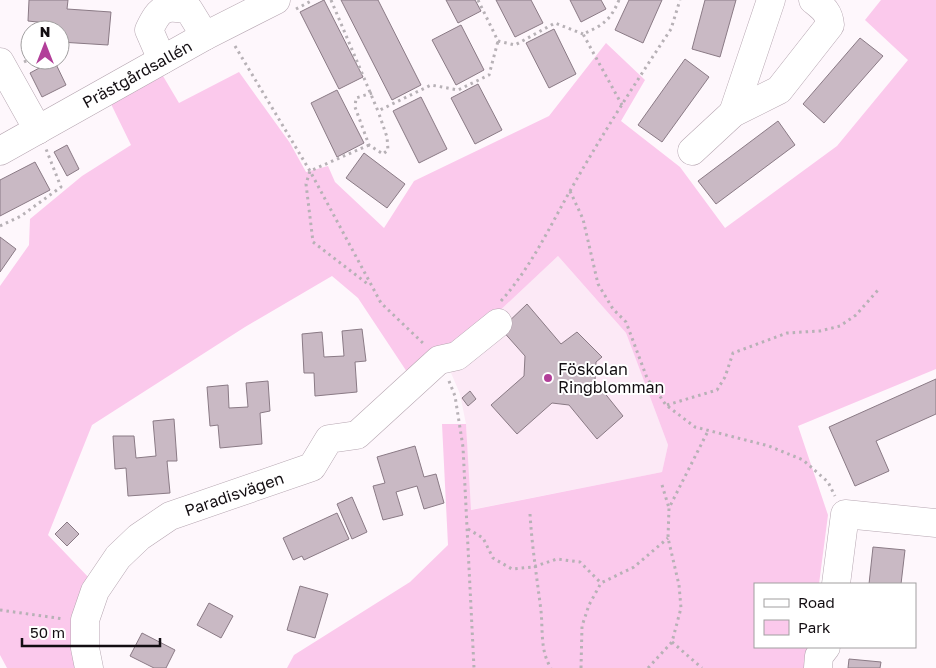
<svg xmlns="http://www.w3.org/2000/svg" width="936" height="668" font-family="'Golos Text',sans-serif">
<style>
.built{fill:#fce9f6}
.green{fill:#fbc9ec}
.building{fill:#c9b9c4;stroke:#8a7a85}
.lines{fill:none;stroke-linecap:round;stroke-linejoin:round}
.minor-casing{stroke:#b6a6b1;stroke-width:29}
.path{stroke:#b7b1b6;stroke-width:3;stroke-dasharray:2.5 4;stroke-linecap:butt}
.minor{stroke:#fff;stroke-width:28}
.poi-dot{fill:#b23f99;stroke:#fff;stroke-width:2}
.labels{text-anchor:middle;stroke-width:4;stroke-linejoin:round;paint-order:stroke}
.street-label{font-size:16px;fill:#130e12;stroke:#fff}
.poi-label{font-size:16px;fill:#130e12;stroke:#fff;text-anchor:start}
</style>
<rect width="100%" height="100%" fill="#fef7fc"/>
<polygon class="built" points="558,256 626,333 668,445 662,472 470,510 466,424 460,394 446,361"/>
<polygon class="green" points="881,0 936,0 936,369 798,426 828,515 819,584 755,584 755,647 811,647 808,668 287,668 294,655 410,582 448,545 442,424 466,424 471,510 662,472 668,445 626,333 558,256 446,361 409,375 358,298 332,276 245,327 92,425 48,535 91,580 82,668 7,668 0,655 0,286 29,245 30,219 82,176 131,145 111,104 163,76 179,103 239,72 290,143 306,172 328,166 335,182 384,228 414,181 549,116 606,43 645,80 621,121 680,167 725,228 837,146 908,60 865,20"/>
<g class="building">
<polygon points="29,0 68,0 67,9 111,12 108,45 60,42 60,30 56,30 56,24 28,21"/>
<polygon points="324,0 363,77 339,89 300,12"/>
<polygon points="341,0 378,0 421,85 392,100"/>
<polygon points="446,0 475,0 481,11 458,23"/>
<polygon points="496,0 531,0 543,23 515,37"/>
<polygon points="570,0 601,0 606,9 581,22"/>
<polygon points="629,0 662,0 643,43 615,30"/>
<polygon points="705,0 736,0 720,57 692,49"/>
<polygon points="461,25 484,70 456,85 432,40"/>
<polygon points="554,29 576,74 549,88 526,43"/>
<polygon points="860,38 883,56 824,123 803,104"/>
<polygon points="685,59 709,77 662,142 638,125"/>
<polygon points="54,60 66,85 42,97 30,73"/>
<polygon points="478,84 502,130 475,144 451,98"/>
<polygon points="337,90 364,143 337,157 311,103"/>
<polygon points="421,97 447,149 419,163 393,111"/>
<polygon points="778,121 795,145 716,204 698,181"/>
<polygon points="67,145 79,169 67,176 54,152"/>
<polygon points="364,153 405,184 387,208 346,178"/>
<polygon points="35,162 50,190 0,216 0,180"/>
<polygon points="0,237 16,249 0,272"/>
<polygon points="527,304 561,344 577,332 602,357 596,362 595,381 623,416 597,439 569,405 552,403 517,434 491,405 524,376 525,356 501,329"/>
<polygon points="362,329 366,361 355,362 357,392 315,396 314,373 304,373 302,334 322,332 324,357 344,356 342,331"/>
<polygon points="936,379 936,414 876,441 889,471 855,486 829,427"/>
<polygon points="268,381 270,411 260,413 262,444 220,448 218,425 210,426 207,387 228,385 229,408 248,407 246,383"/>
<polygon points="470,391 476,399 468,406 462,398"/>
<polygon points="174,419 177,461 167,461 170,493 128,496 126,468 115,469 113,436 134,436 136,458 156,456 153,421"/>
<polygon points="415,446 424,477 436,474 444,503 424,509 417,486 396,492 403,515 383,520 373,486 385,483 377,457"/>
<polygon points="352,497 367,532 352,539 337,504"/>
<polygon points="337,513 349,539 304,560 302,556 293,560 283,538"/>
<polygon points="67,522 79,534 67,546 55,534"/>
<polygon points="873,547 905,550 901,584 869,584"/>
<polygon points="300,586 328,594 315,638 287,630"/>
<polygon points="209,603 233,616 221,638 197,625"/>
<polygon points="142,633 175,650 166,668 154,668 130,656"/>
<polygon points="849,659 881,662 880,668 848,668"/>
</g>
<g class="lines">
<g class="minor-casing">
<g id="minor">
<path d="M162,60L149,30C160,7 165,5 189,10L205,36"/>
<polyline points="0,62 38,130"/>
<polyline points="733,113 771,0"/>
<polyline points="0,151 205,36 276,0"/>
<path d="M692,151L733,113L779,90L830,25C829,12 823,8 813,0"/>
<polyline points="836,584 845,514 936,523"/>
<polyline points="89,668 85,648 85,620 95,591 118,557 139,537 170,516 312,467 329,439 357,435 439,360 457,356 498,323"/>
<polyline points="818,668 819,656 826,647"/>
</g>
</g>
<g class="path">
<polyline points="331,0 378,111 431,85 458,90 489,75 498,41"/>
<polyline points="478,0 498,41 515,45 555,23 583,34"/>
<path d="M619,0C610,21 603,25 583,34L622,105"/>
<polyline points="296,9 313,0"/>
<polyline points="235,46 310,171 381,303 425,345"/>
<polyline points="24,62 30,59"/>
<polyline points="372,93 356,98 355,107 369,145 383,154 388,150 387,137 378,111"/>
<polyline points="369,145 310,171 306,184 313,242 369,285"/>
<polyline points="570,191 583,219 598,284 613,309 626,322 647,378 666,405 695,427 769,446 803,460 828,482 835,496"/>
<polyline points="0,226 21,216 61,187 46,149"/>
<path d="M501,301C531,267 548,230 570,191C601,136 636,82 671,29L680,0"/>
<polyline points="449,381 455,396 463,447 474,668"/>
<polyline points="667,405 717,390 725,377 733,353 787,333 820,331 840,326 856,315 878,290"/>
<polyline points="662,485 669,508"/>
<path d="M530,514C532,547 537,578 541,611C543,630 540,651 551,668"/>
<polyline points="468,529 483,538 493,558 512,569 533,567 557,559 580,562 601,583"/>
<polyline points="0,610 64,619"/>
<polyline points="672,642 702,668"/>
<polyline points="581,668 582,626 589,605 601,583 634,567 668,538"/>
<polyline points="648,668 672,642 681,608 679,585 668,538 669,508 708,431"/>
</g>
<use href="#minor" class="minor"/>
</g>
<circle class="poi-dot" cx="548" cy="378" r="5"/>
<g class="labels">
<g class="street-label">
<text transform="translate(137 74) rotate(-29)" y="6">Prästgårdsallén</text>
<text transform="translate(234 494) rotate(-19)" y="6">Paradisvägen</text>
</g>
<g class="poi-label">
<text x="558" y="375">Föskolan<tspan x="558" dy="18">Ringblomman</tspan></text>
</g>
</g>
<rect x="754" y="583" width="162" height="65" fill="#ffffff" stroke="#a19fa0"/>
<rect x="764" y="599" width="25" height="8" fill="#ffffff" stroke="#a19fa0"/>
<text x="798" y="608" font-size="15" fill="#130e12">Road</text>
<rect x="764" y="620" width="25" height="15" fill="#fbc9ec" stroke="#a19fa0"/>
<text x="798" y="633" font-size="15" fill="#130e12">Park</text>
<g transform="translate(45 45)"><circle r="24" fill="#ffffff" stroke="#a19fa0"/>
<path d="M0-4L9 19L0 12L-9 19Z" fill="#b23f99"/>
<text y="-8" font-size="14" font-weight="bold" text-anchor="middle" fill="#130e12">N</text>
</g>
<path d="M22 638v8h138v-8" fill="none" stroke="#130e12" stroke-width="2.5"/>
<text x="30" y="638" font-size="15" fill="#130e12" stroke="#ffffff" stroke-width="4" paint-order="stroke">50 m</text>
</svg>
